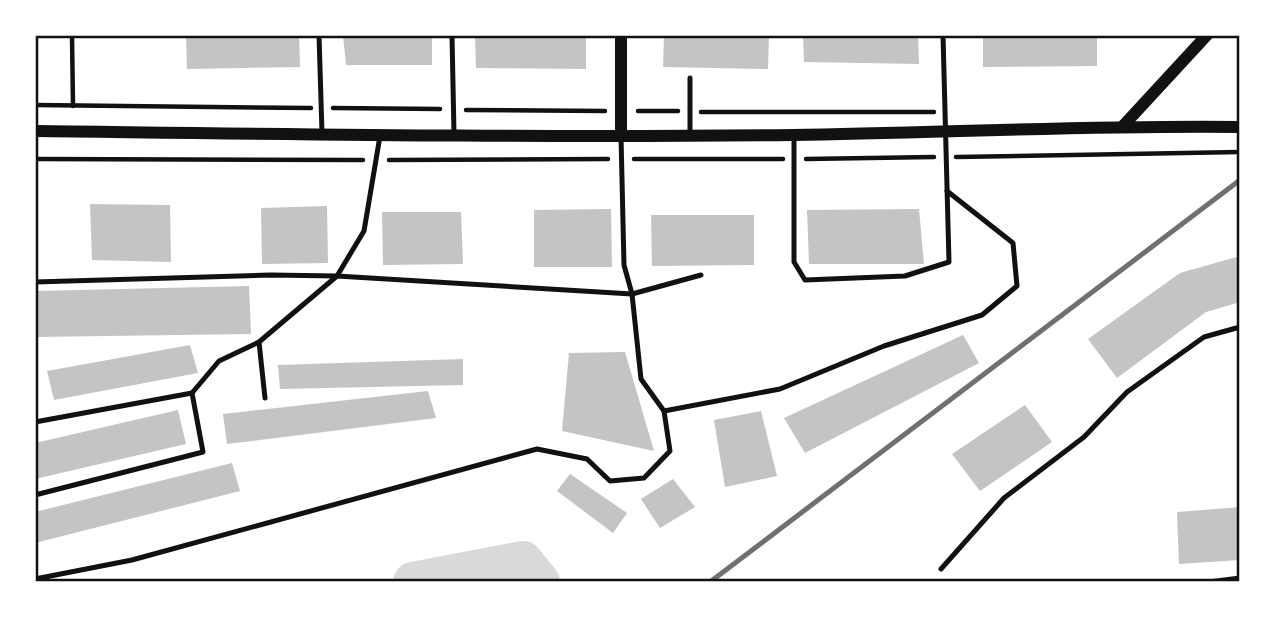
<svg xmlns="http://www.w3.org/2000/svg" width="1275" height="617" font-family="Commissioner,sans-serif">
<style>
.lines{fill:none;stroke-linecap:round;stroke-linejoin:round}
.river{stroke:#d9d9d9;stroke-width:40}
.building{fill:#c4c4c4}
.path{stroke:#111;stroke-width:4.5}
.service{stroke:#111;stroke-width:5}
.tertiary{stroke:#111;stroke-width:12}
.rail{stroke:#707070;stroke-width:5}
.neatline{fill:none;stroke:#111;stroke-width:2.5}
</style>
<rect width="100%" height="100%" fill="#fff"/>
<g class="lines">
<polyline class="river" points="413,582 523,561 540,582"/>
</g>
<g class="building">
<polygon points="186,35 299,35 300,67 187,69"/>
<polygon points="343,35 432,35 432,65 346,65"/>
<polygon points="475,35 586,35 586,69 476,68"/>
<polygon points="664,35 769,35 768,69 663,67"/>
<polygon points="803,35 918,35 919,64 804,62"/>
<polygon points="983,35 1097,35 1097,66 983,67"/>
<polygon points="90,204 170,205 171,262 92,260"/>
<polygon points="327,206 328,263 262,264 261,208"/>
<polygon points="611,209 612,267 534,267 534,210"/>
<polygon points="919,209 924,264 809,264 807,210"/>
<polygon points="382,212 461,212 463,264 383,265"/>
<polygon points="651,215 754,215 754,265 652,266"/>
<polygon points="1240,256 1240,302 1206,312 1117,378 1088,339 1180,273"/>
<polygon points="249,286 251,334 35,337 35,291"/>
<polygon points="963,335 979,363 805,453 784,418"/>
<polygon points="190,345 198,373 54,400 47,371"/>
<polygon points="625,352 654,451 562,431 569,353"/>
<polygon points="463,359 463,385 280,389 278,365"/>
<polygon points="428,391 436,418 227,444 223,414"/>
<polygon points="1025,405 1052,442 980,491 952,454"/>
<polygon points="178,410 186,444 35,479 35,443"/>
<polygon points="761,411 777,476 725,487 714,420"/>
<polygon points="232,463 240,491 35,543 35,512"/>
<polygon points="570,474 627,513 613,533 557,491"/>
<polygon points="673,479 695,507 660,528 641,499"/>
<polygon points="1240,507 1240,560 1179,564 1177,512"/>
</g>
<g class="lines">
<g class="path">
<polyline points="72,35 73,106"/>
<polyline points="35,105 311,108"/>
<polyline points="333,108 440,109"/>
<polyline points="466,110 605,111"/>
<polyline points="638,111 678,111"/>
<polyline points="701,112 934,112"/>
<polyline points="956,157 1240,152"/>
<polyline points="35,159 363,160"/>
<polyline points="634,159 783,159"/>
<polyline points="806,159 934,157"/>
<polyline points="389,160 608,159"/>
</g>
<g class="service">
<polyline points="319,35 322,133"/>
<polyline points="452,35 454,134"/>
<polyline points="690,78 690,136"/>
<polyline points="794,135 794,262 805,280 905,276 949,262 943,35"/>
<polyline points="621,136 624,265 632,294 641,379 664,411 780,389 884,346 982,315 1017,286 1013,243 947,191"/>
<polyline points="35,282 270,275 337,276 632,294 701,275"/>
<polyline points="259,342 265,398"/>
<polyline points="35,422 192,393 219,361 259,342 337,276 364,231 380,136"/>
<polyline points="35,495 203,452 192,393"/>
<polyline points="941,569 1004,498 1084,437 1127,392 1204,337 1240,327"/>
<polyline points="35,579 132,560 537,449 587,459 610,481 644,478 670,451 664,411"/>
<polyline points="1209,582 1240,578"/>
</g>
<g class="tertiary">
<polyline points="621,35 621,136"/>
<polyline points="1123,126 1207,35"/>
<path d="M35,131C287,134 540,138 792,135C941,133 1091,125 1240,127"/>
</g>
<polyline class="rail" points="710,582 1240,180"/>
</g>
<rect width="1275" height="617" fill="none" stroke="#ffffff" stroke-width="74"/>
<rect x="37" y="37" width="1201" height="543" class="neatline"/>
</svg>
